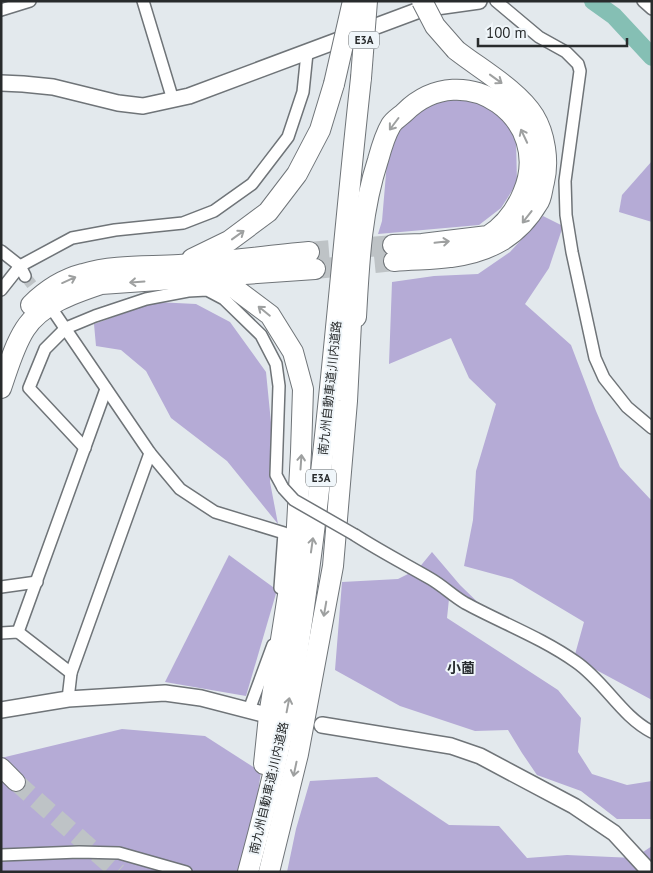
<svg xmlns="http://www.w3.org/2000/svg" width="653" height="873" font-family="'PT Sans','Noto Sans JP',sans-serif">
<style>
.forest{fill:#b5abd6}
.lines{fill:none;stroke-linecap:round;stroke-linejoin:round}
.river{stroke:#85bfb4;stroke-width:18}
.street-tunnel{stroke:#bec3c6;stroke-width:11;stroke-dasharray:11 5.5;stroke-linecap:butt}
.primary-tunnel{stroke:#bec3c6;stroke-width:18;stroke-dasharray:18 9;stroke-linecap:butt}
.highway-tunnel{stroke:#bec3c6;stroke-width:20;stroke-dasharray:20 10;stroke-linecap:butt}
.street-casing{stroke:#6f7478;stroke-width:14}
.secondary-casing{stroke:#6f7478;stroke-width:18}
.primary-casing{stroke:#6f7478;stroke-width:20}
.highway-casing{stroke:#6f7478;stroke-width:22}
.street{stroke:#fff;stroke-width:11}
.secondary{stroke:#fff;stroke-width:15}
.primary{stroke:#fff;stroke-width:18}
.highway{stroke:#fff;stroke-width:20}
.street-bridge-casing{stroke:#6f7478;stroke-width:14;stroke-linecap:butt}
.highway-bridge-casing{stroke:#6f7478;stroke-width:22;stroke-linecap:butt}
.street-bridge{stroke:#fff;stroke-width:11}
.highway-bridge{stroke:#fff;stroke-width:20}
.oneway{stroke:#9ea0a0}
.labels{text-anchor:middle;stroke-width:4;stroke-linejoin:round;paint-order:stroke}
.shield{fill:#f0f6fa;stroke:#64686a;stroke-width:1}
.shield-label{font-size:11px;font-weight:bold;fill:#282b2c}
.street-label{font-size:12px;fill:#282b2c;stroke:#f0f6fa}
.neighbourhood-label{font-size:14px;font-weight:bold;fill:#282d30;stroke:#f0f6fa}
</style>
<rect width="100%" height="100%" fill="#e3e9ed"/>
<g class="forest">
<polygon points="451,98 485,102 503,119 516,140 517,183 501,208 479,225 378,234 382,221 387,162 396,133 420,106"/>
<polygon points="652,161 652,222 619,212 622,195"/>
<polygon points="543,216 563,226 549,268 525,304 571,345 596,411 620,467 652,501 652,700 574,658 584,622 512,579 464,566 473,520 476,471 496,404 469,378 451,338 389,364 392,282 434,276 478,274 510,252"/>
<polygon points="156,302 196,304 230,322 266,372 273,443 270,482 278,524 227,461 171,418 146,371 121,350 96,346 94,324"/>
<polygon points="432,552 460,585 496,620 449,599 447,618 558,690 581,718 578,752 592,774 627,785 652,781 652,819 617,819 581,791 537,775 522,753 508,730 475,731 400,706 335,670 342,582 398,579 418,569"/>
<polygon points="229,555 277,590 246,696 165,682"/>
<polygon points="122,729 205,736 261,772 249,851 240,872 1,872 1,758"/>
<polygon points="377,777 449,825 499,826 527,858 567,855 634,858 652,846 652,872 287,872 296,829 310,781"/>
</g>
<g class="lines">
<polyline class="river" points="593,1 614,16 652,57"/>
<polyline class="street-tunnel" points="25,276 44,300"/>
<polyline class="primary-tunnel" points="16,782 118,872"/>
<g class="highway-tunnel">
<polyline points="309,252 393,245"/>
<polyline points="315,269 394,261"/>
</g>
<g class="street-casing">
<g id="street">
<polyline points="143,1 173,100"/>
<polyline points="496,1 539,37 566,52 578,64 580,71 565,181 566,215 572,252 595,358 604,378 627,407 652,428"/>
<polyline points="643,1 652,9"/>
<polyline points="1,10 30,1"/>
<polyline points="1,251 20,266 25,276"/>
<polyline points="1,290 20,266 72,238 115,230 183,223 214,211 252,184 288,137 303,92 307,53"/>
<polyline points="54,312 150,453 180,489 215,512 284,533 280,588"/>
<polyline points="85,448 29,388 45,349 66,328 95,316 146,299 188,291 207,290 224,299 261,335 276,364 279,386 276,475 283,488"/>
<path d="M355,535C380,551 405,564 431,579C443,586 453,596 465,603C502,623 542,638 576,662C605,682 621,716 652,732"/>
<polyline points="1,587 37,582"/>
<polyline points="18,632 106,389"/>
<polyline points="1,633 18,632 71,673"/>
<polyline points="68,699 71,673 150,453"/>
<polyline points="249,710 273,645"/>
<polyline points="1,855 79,852 119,853 186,872"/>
</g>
</g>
<g class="secondary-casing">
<g id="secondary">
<polyline points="1,83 23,84 53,87 118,103 143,106 189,96 422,9 479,1"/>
<polyline points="1,710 68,699 165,693 201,698 263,714"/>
<polyline points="322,725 451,746 480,756 574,806 614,833 650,872"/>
</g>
</g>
<g class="primary-casing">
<polyline id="primary" points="1,767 16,782"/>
</g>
<g class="highway-casing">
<g id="highway">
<polyline points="192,259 229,241 268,212 297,174 320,130 334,84"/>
<path d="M394,261C413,259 433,260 451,257C489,252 518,237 538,203C542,198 542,188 544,182C549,161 545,134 534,116C518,90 480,69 456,50"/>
<polyline points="186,278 234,288 270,315 293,352 303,389 301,452 296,544 269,716 264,764"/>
<path d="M31,305C45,291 64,279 83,274C114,265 147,267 179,265C222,262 265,256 309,252"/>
<path d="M356,317C359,264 361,212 378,160C381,149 385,135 391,125C394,120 401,116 405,112C464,54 555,119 523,193C516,210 504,226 488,236L422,244L393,245"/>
<path d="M1,388C8,368 14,346 25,329C41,304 74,293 101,284L315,269"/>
<path d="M248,872C268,798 287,723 298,648C327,459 340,268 361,78"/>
<polyline points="269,872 298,754 333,566 347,401 352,303"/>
</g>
</g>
<use href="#street" class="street"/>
<use href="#secondary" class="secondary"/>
<use href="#primary" class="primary"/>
<use href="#highway" class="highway"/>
<g class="street-bridge-casing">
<polyline id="street-bridge" points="283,488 294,500 355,535"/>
</g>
<g class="highway-bridge-casing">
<g id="highway-bridge">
<polyline points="422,1 435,26 456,50"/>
<polyline points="361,78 367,1"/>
<polyline points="334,84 353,1"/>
</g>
</g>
<use href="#street-bridge" class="street-bridge"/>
<use href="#highway-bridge" class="highway-bridge"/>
</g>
<defs><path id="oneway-shaft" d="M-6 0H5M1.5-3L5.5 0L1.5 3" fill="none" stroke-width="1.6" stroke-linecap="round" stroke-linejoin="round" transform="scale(1.25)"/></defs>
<g class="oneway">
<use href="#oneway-shaft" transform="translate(496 79) rotate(36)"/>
<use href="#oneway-shaft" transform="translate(394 124) rotate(127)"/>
<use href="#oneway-shaft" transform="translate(524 136) rotate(-115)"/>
<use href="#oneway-shaft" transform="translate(527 217) rotate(128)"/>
<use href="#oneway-shaft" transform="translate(238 235) rotate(-36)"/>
<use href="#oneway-shaft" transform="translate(442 242) rotate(-6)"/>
<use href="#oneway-shaft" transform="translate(69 280) rotate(-24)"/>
<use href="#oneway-shaft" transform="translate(137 282) rotate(176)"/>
<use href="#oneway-shaft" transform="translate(264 311) rotate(-141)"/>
<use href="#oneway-shaft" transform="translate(301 462) rotate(-86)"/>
<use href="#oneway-shaft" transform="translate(312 545) rotate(-82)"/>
<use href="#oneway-shaft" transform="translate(325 609) rotate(100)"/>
<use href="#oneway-shaft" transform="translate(288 705) rotate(-79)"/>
<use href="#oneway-shaft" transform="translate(295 769) rotate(102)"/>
</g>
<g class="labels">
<g class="shield">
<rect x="349" y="31.5" width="30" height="17" rx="4"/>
<rect x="306" y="469.5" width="30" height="17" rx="4"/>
</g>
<g class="shield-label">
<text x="364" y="44">E3A</text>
<text x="321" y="482">E3A</text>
</g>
<g class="street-label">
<text transform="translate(330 388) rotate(-84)" y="4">南九州自動車道;川内道路</text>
<text transform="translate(269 788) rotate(-77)" y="4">南九州自動車道;川内道路</text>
</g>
<g class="neighbourhood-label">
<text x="461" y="673">小薗</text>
</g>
</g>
<rect width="653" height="873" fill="none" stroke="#282b2c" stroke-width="5"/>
<path d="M478 38v8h149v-8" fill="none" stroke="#282b2c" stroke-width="2.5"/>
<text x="486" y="38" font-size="15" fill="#282b2c" stroke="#f0f6fa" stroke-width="4" paint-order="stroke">100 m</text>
</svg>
